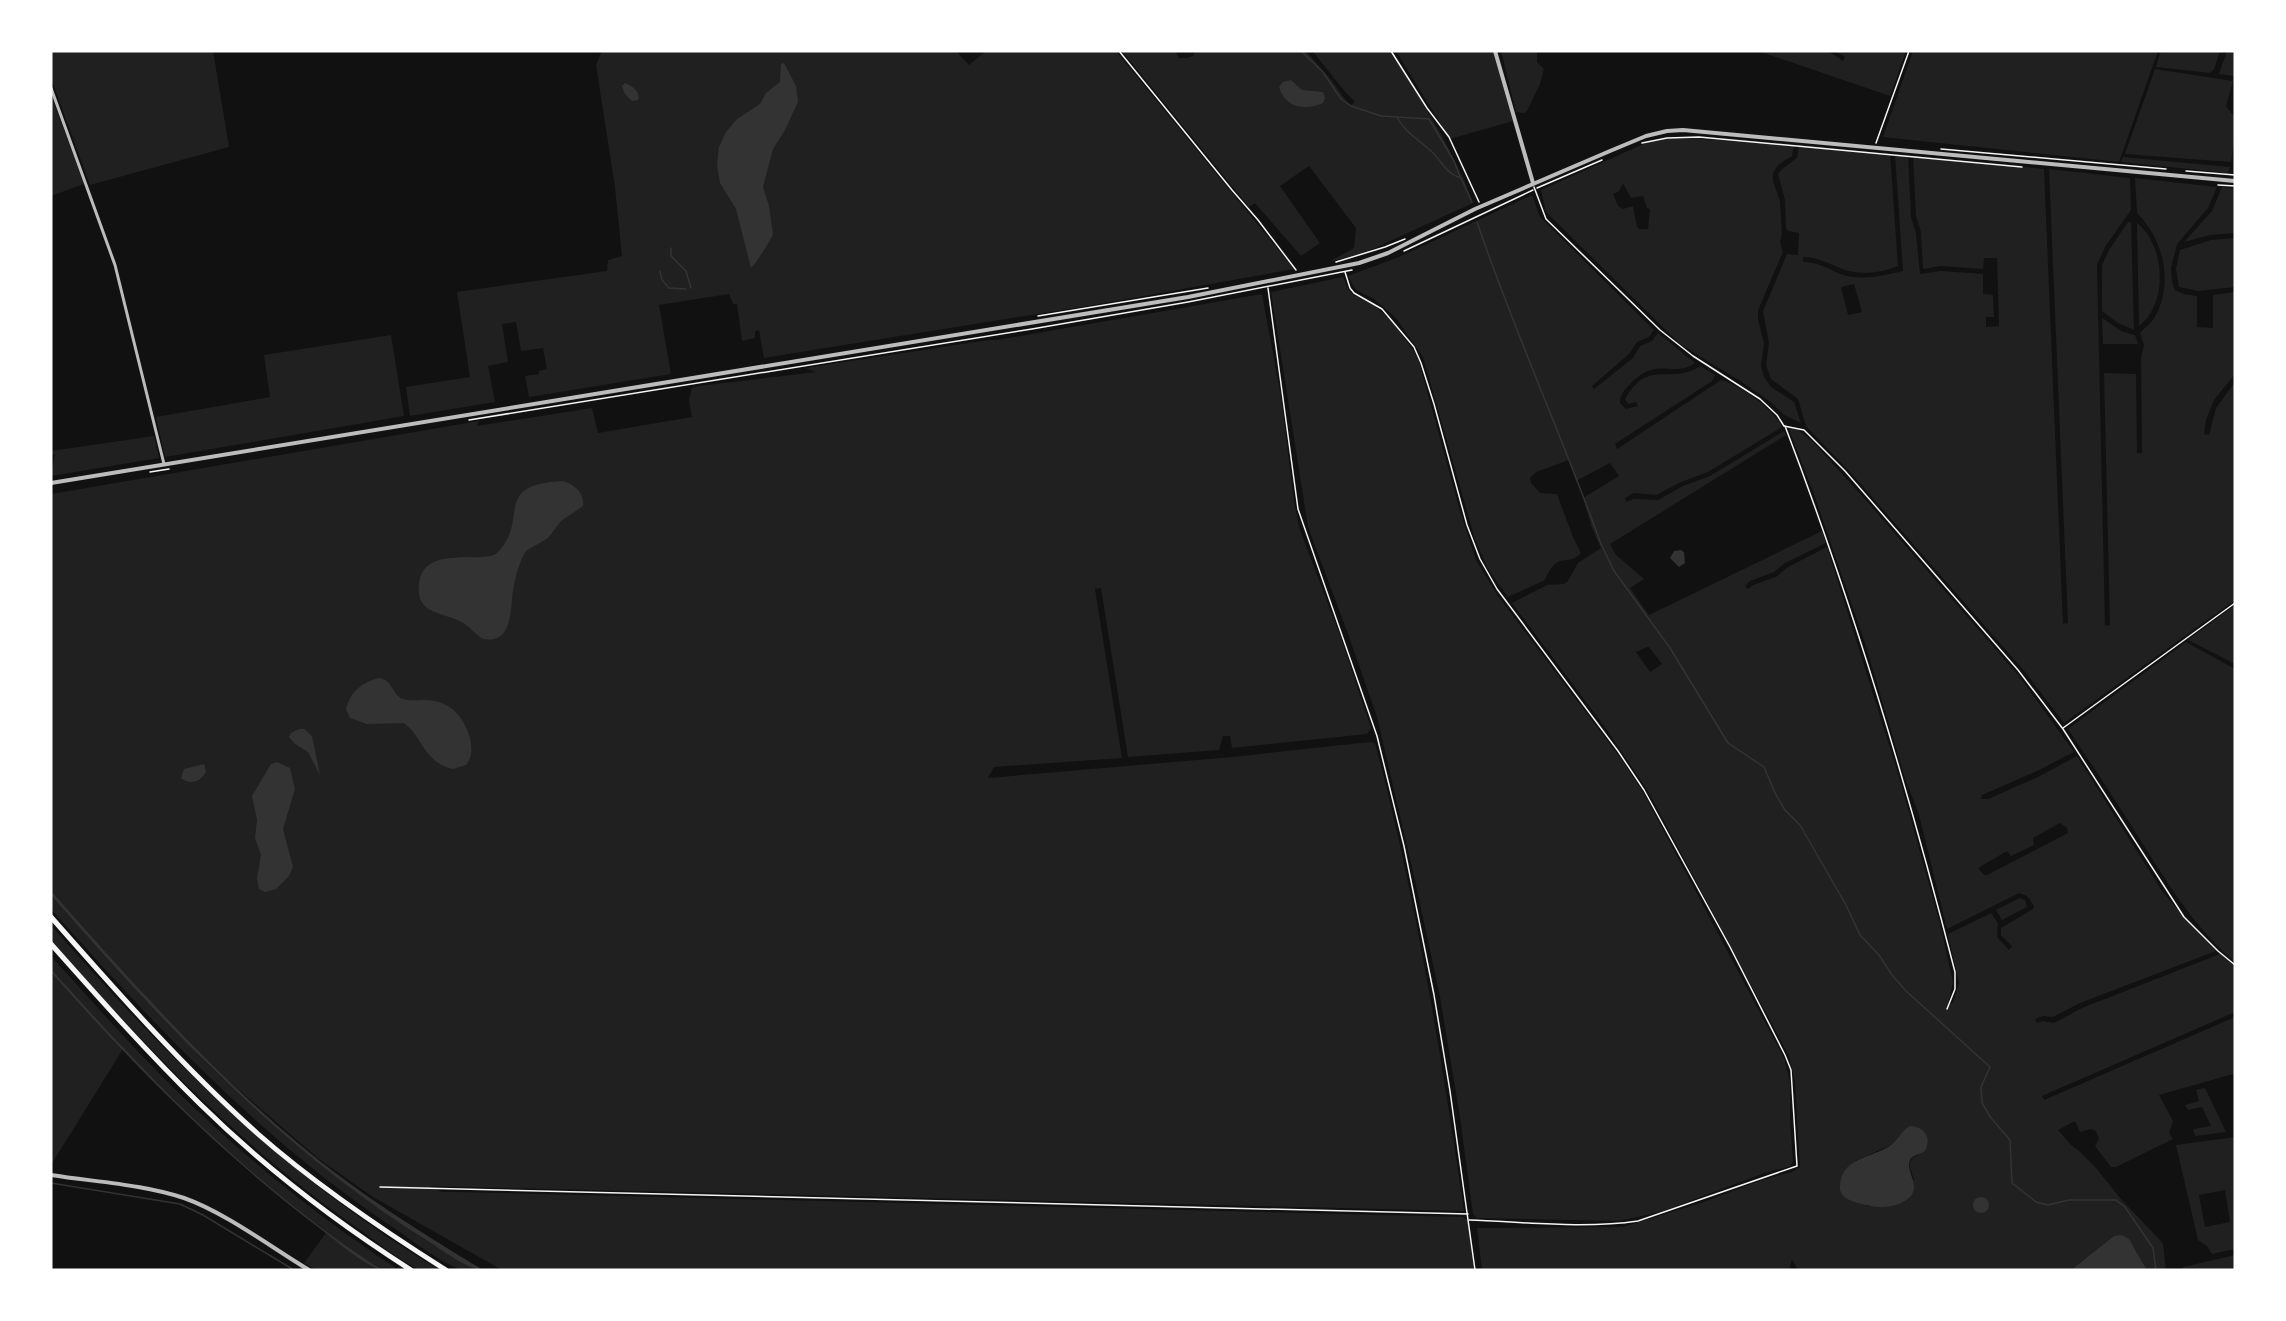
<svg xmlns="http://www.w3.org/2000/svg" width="2286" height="1321" font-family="'Source Sans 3',sans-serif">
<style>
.green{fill:#202020;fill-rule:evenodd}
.water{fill:#333}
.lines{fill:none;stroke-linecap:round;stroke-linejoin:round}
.stream{stroke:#333;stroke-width:1.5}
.path{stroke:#f5f5f5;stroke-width:1.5}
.minor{stroke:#bcbcbc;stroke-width:3}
.tertiary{stroke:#bcbcbc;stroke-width:4}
.motorway{stroke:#f5f5f5;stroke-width:5}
</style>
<rect width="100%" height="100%" fill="#111"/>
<g class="green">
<polygon points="51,51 213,51 229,147 90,185 51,78"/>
<polygon points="602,51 956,51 969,65 986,51 1116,51 1294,269 1099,304 764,358 759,330 755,331 755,338 742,341 737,304 733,304 729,294 659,305 671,374 529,397 525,376 539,374 539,371 547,369 543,348 521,351 516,322 502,324 508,362 488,366 495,402 410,416 406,387 470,377 457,292 607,271 608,260 622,256 615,187 596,65"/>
<path d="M1122,51H1175L1179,58H1188L1193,56L1196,51H1306L1332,81L1347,102L1352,105L1355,101C1348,98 1321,60 1312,51H1391L1441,134L1463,177L1473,203L1364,253L1329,262L1354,248L1356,228L1309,166L1280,186L1320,243L1301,256L1255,203L1249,207Z"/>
<polygon points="1396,51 1493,51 1513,121 1450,139"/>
<polygon points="1501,51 1537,51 1537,62 1544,69 1540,84 1527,111 1524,113 1516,112"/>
<polygon points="1758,51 1828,51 1843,61 1845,57 1835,51 1906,51 1890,96"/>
<polygon points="1913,51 2158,51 2119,162 1883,137"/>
<polygon points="2161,51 2220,51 2214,69 2210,73 2156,67"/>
<polygon points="2227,51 2235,51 2235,76 2219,74"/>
<polygon points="2155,69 2233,81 2226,106 2235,118 2235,135 2231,162 2125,154"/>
<polygon points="51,95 84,184 51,196"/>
<path d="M1674,137L1794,145L1792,156L1778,165L1773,173V181L1780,201L1782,234L1780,242L1783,252L1758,310V320L1764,343L1761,366L1764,377L1771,387L1794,402L1801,423L1784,415L1772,403L1745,384L1680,344L1546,212L1541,190L1650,141ZM1623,183L1631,198L1643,196L1647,208L1650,209L1648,229H1639L1637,227L1633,206L1623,209L1618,206L1613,194L1619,191Z"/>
<path d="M1799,145L1890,154L1898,266C1881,273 1858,276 1840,268C1827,263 1818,257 1803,257V262C1817,262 1827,268 1840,274C1860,281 1882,276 1903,271L1895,155L1908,156L1911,217L1916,233L1920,274L1941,271L1983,274V294L1993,295L1994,317H1986V327L1999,326L1997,258H1984L1983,269L1941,266L1923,269L1921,232L1916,216L1913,156L2044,169L2063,624L2068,623L2049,169L2130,178L2131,210L2105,247L2097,265L2105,626L2110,625L2104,373L2136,374L2137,453H2142L2141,358L2144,345L2140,333C2144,328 2149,325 2153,320C2175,285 2164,240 2137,213L2135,178L2217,187L2208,208L2177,244L2171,268L2172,282L2175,290L2183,294L2197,296V327L2213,328V295L2235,292V374L2214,400L2206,420L2204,434L2209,435L2216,408L2235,382V600L2064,723L2026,673L1850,472L1806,426L1798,399L1771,379L1766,365L1769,343L1763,311L1787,254L1798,255L1799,233L1788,231L1786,228L1785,200L1778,174L1782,169L1797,158ZM1854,284L1862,312L1848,315L1841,287Z"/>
<polygon points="2123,157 2230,167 2228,173 2121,162"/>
<polygon points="2222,187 2235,189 2235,233 2210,235 2184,242 2212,211"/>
<path d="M1532,195L1540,217L1654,330L1649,337L1637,342L1629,354L1592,386L1594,389L1633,358L1640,346L1652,341L1658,333L1695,363C1672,379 1659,355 1631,383C1625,389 1620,394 1620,403L1626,409L1638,406L1636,402L1628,404L1625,399C1648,357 1672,386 1700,366L1715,375L1712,381L1615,444L1617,449L1721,380C1740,385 1773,409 1782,427L1708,472L1681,482L1662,492L1657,495L1634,493L1625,498L1626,502L1634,499L1658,500L1683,486L1710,476L1784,431L1786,435L1610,544L1615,554L1644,579L1630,588L1649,615L1822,531L1826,543L1785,563L1774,572L1750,581L1745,586L1748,589L1753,585L1776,577L1788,567L1827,547L1900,780L1940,924L1953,982L1948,1005L1953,1003L1959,983L1948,934L1991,913L1998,923L1997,937L2009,950L2012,946L2001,935V928L2033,909L2034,906L2027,896L2019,893L1947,929L1919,815L1905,778L1865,643L1814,494L1788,427L1797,429L1813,442L1864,498L2019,676L2074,752L2037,771L1982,795L1981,799H1988L2038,777L2077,756L2162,891L2188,922L2216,951L2080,1003L2053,1017L2043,1016L2035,1019L2037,1023L2043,1021L2054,1023L2082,1008L2220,954L2235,966V1012L2042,1096L2044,1100L2235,1017V1076L2233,1074L2159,1095L2173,1121L2169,1133L2173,1139L2116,1167H2111L2095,1146L2099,1139L2096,1131L2091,1129L2080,1132L2075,1121L2058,1130L2071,1145L2078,1150L2096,1168L2120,1198L2160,1240L2163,1244L2166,1270H2147L2134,1247L2114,1236L2071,1270H1798L1792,1259L1789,1270H1482L1477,1228L1623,1227L1701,1203L1762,1180L1792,1172L1800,1167L1795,1081L1789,1056L1648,791L1607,730L1512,603L1547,585L1564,584L1568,581L1578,563L1601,548L1592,528L1583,498L1619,476L1610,463L1576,481L1569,460L1536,472L1530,478L1531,483L1540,493L1557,494L1573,537L1581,553C1567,568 1558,549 1545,580L1508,597L1488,569L1475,539L1423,357L1396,318L1374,299L1356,290L1348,276L1399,257ZM1647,647H1649L1662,664L1650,672L1636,652ZM2060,823L2067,828L2068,833L1987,875H1984L1978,868L2007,851L2011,856L2034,845L2033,838ZM1893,1144L1919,1155C1905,1159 1910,1169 1914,1179L1903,1202L1893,1206H1866L1855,1161Z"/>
<polygon points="2128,222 2131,222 2134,330 2118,323 2102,311 2102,265 2109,250"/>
<path d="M2137,223C2165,245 2169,303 2139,326Z"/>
<polygon points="2235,238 2235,287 2198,291 2179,287 2176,269 2180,250 2211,240"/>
<polygon points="1343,277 1348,289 1352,294 1372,303 1392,322 1414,351 1419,362 1460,511 1476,560 1498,596 1622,760 1644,794 1784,1058 1790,1082 1790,1122 1793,1161 1790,1166 1762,1174 1660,1212 1619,1221 1477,1218 1473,1214 1460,1117 1440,997 1414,876 1377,717 1348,634 1308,527 1271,292"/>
<path d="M1262,294L1282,403L1294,502L1300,530L1341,638L1371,728L1367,734L1232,748L1230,736H1223L1219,750L1128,757L1101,588L1095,589L1122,758L994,767L988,778L1232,757L1370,742L1375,743C1416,897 1441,1054 1464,1211L429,1186L442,1192H457L1462,1217L1468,1220L1474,1270H502L373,1197L319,1159L195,1052C281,1135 372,1211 477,1270C472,1270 464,1271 459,1269C439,1261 415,1243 397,1230C263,1141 157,1029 51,909V494L479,421L477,426L592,408L598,433L692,417L689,400L692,388L699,386L816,372L805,368L989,340H997Z"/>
<polygon points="2102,318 2123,332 2135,335 2138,344 2103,344"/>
<polygon points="391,335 404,416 165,457 156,417 270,397 264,355"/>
<polygon points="154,436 159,458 51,476 55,454 51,455 51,451"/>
<polygon points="2235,605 2235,664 2188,640"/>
<path d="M2186,642L2235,669V962C2192,926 2163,876 2133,828C2112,795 2090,762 2068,729Z"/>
<polygon points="2020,898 2025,900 2027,907 2002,920 1996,910"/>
<path d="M51,925C166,1057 288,1179 439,1270C434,1270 426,1271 421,1270C409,1267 375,1241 363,1232C245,1151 145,1047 51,940Z"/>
<path d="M51,956C94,1003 136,1052 182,1096C249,1161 321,1219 399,1270H382L349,1248L283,1199L212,1137L123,1049L51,1165V971L69,989L51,969Z"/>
<polygon points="2204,1088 2206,1090 2226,1132 2195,1136 2193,1129 2211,1126 2202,1107 2188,1110 2185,1105 2199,1101 2196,1090"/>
<path d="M2235,1137V1249L2212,1254L2207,1246L2198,1240L2176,1145ZM2225,1190L2230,1222L2205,1227L2199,1195Z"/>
<polygon points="326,1233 378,1270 316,1270 304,1263"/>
<polygon points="2235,1255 2235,1270 2182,1270 2183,1267"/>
</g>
<g class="water">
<path d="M784,63L796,86L798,102L785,130L773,149L763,187L769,206L773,234C771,240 754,266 751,268L736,209L720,183L717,165L719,147L726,132L737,119L760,104L766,93L780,82L781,64Z"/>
<path d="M1291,80L1302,90L1323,92L1325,98L1323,103C1305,111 1285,108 1279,87L1283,82Z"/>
<path d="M625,83C632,86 641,92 638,100L632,101L625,94L622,86Z"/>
<path d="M563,481C574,484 585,493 583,506L561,521L548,538L526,551C519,562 515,578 513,591C510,610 513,644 483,639C476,635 472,629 466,625C448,611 415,618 419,584C423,543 484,565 497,553C531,519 490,485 563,481Z"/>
<polygon points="1681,550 1684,552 1685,563 1679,567 1670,558 1674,551"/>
<path d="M379,678C393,680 392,695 403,699C410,701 416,700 422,700C448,699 463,714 470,738C472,748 473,756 466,765L453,769C423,762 424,738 404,723L367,724L350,718L346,709C350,692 362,682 379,678Z"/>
<polygon points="299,729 304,729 312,736 320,775 308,752 295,744 289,737 291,733"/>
<polygon points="277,762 290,768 295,789 283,829 293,867 289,876 276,889 265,892 259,889 257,878 261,855 255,838 257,820 252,796 271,764"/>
<path d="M204,764L206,772C201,781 190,786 181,778L184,769Z"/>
<path d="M51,891C130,980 208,1068 299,1144C356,1192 420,1232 483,1270C468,1270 441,1249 428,1241C281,1150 163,1023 51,895Z"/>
<path d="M51,969C151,1081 255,1188 382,1270C365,1266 336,1241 322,1230C221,1154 134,1066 51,972Z"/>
<path d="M1910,1126C1925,1127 1932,1138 1925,1151C1921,1154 1912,1155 1910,1160C1904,1174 1929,1191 1899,1204C1887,1209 1870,1207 1858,1203C1849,1200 1839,1197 1840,1186C1841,1157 1873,1158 1891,1145C1899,1139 1901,1131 1910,1126Z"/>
<circle cx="1981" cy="1205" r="8"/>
<polygon points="2122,1235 2129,1239 2147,1270 2071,1270 2114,1236"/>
</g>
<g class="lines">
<g class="stream">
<path d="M1301,51L1323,72L1341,99L1351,106L1381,116L1397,117C1405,133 1420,140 1432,152C1442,161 1446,174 1461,178L1472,202"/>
<polyline points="1397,117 1429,119 1454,161 1460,177"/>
<path d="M1477,222C1514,331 1562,436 1601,544L1614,571L1670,648L1728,743L1764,767L1776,795L1785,810L1800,825L1846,905L1860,935L1879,955L1892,975L1906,991L1990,1067L1981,1087L1982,1103L1991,1118L2010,1140L2012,1183L2036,1202L2048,1205L2069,1200H2116L2125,1207L2153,1248L2156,1270"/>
<polyline points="671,248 671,256 686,271 691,288"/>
<polyline points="660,271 662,280 669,288 686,289"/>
<polyline points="51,1183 180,1204 203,1215 294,1270"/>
</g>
<g class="path">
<polyline points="1119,51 1232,190 1258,220 1296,270"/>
<polyline points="1391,51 1427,108 1449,137 1479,202"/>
<polyline points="1642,143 1667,138 1699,137 2022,167"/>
<polyline points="1876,143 1909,51"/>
<polyline points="1941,149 2166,169"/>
<polyline points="2186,171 2235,175"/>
<polyline points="2218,185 2235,186"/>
<polyline points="1534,187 1546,219 1660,330 1693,356 1760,399 1777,415 1784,426 1804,430 1845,471 2018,670 2063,729 2184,917 2218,951 2235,965"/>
<polyline points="1537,188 1602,160"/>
<polyline points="1404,251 1533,190"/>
<polyline points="1336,262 1385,247 1405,239"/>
<path d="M1345,272L1350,288L1354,293L1382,309L1414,347L1421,363L1434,404L1467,525L1480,559L1497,589L1618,751L1644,790L1730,947L1785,1055L1791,1070L1797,1166L1638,1221C1583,1229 1525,1222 1469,1220"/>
<polyline points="1268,288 1298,509 1377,736 1404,846 1434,995 1450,1091 1475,1270"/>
<polyline points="1038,316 1208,288"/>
<polyline points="469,420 1032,329 1188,302 1352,270"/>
<path d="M1785,426C1853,604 1908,788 1955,972V989L1947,1009"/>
<polyline points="150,472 169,469"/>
<polyline points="2063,728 2235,603"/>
<polyline points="380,1187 1468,1214"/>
</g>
<polyline class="minor" points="51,88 115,265 164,464"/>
<g class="tertiary">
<polyline points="1495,51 1533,183"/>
<polyline points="51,483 1188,297 1359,263 1388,253 1475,209 1610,151 1646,136 1667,131 1683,130 2235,181"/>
<path d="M51,1175C95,1182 142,1184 184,1198C224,1212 271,1247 309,1270"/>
</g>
<g class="motorway">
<path d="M51,917C117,992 183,1067 258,1134C316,1185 381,1229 446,1270"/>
<path d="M51,944C99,998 148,1053 200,1104C264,1167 336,1222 411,1270"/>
</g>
</g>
<rect width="2286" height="1321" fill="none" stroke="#ffffff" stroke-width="105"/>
</svg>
